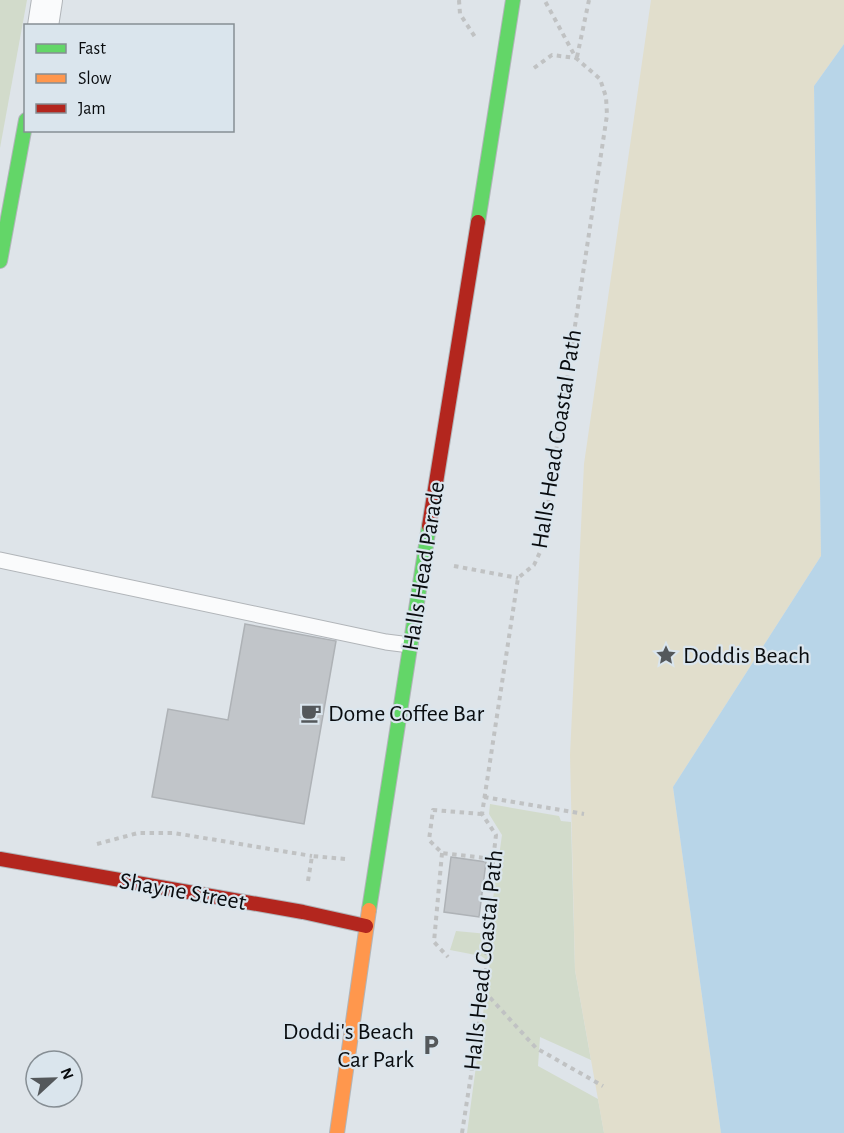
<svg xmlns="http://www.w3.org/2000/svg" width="844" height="1133" font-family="'Alegreya Sans',sans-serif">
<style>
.green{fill:#d2dbcb}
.sand{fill:#e1decc}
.water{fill:#b8d5e8}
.building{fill:#c1c5c9;stroke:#aeb2b6;stroke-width:1.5}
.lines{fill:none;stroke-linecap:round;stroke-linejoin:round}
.lane-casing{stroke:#b1b5b9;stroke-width:17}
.street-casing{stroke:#b1b5b9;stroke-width:32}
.fast-casing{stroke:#b1b5b9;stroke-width:16}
.slow-casing{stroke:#b1b5b9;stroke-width:16}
.jam-casing{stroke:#b1b5b9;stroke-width:16}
.path{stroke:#c0c2c3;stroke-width:4;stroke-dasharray:4.5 4.5;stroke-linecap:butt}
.lane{stroke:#fafbfc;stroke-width:15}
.street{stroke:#fafbfc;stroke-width:30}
.fast{stroke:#63d668;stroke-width:14}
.slow{stroke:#ff974d;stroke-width:14}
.jam{stroke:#b3261e;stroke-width:14}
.labels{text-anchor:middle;stroke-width:4.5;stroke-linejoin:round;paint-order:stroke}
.street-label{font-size:24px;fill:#090c0f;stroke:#dae5ed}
.poi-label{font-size:24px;fill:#090c0f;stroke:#dae5ed;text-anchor:start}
</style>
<rect width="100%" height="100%" fill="#dee4e9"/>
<g class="green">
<polygon points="0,0 27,0 0,148"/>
<polygon points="490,804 559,816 561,821 571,822 575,970 591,1060 540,1037 538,1066 598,1099 604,1133 467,1133 490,962 481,956 450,950 456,931 488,934 502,835 489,814"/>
</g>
<polygon class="sand" points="651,0 844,0 844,44 814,86 821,556 673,787 721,1133 604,1133 575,970 570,755 584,464"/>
<polygon class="water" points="844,44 844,1133 721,1133 673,787 821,556 814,86"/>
<g class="building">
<polygon points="245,624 336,641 304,824 152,797 168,709 228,720"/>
<polygon points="451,857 486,862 479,917 444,912"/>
</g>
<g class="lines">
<g class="lane-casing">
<polyline id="lane" points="0,560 386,642 410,645"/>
</g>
<g class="street-casing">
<polyline id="street" points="43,26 47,0"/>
</g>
<g class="fast-casing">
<g id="fast">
<polyline points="478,222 513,0"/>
<polyline points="0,261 26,120"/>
<polyline points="369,910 429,526"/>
</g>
</g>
<g class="slow-casing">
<polyline id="slow" points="337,1133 369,910"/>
</g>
<g class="jam-casing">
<g id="jam">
<polyline points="429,526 478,222"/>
<polyline points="0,859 303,912 366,926"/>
</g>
</g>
<g class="path">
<polyline points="459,0 460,14 475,37"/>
<polyline points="577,57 589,0"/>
<polyline points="534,68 552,55 576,58"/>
<polyline points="454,566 518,578"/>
<polyline points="484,797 584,814"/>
<polyline points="482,814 433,810 429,840 442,853 493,859"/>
<polyline points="97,844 138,833 174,833 312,856"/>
<polyline points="442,853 434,942 448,957"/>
<polyline points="308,881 312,856 345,859"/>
<polyline points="484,991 536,1048 603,1086"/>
<polyline points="462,1133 484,991 487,957 484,936 496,835 482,814 518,578 534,565 541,550 607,115 606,97 600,79 576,58 545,1"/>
</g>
<use href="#lane" class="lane"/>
<use href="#street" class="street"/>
<use href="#fast" class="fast"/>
<use href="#slow" class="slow"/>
<use href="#jam" class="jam"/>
</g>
<defs>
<g id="sight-bare" transform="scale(1.62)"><path d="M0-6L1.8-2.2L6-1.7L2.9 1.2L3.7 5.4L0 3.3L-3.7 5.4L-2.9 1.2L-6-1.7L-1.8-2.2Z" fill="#54585b" stroke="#dae5ed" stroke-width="2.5" paint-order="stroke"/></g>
<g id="cafe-bare" transform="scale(1.62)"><path d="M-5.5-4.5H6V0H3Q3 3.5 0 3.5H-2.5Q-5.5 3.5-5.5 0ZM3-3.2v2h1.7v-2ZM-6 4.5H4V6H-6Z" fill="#54585b" stroke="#dae5ed" stroke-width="2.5" paint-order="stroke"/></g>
<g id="parking-bare" transform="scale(1.62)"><path d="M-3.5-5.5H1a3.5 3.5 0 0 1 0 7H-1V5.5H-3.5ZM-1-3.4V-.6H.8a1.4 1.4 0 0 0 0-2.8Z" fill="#54585b" stroke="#dae5ed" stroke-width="2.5" paint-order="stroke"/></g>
</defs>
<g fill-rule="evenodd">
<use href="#sight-bare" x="666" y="655"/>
<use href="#cafe-bare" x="311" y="713"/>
<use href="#parking-bare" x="431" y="1045"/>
</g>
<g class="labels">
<g class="street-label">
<text transform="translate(556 439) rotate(-81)" y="8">Halls Head Coastal Path</text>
<text transform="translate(423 566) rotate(-81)" y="8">Halls Head Parade</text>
<text transform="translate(183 891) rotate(10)" y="8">Shayne Street</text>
<text transform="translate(483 960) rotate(-84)" y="8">Halls Head Coastal Path</text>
</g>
<g class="poi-label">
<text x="683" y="663">Doddis Beach</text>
<text x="328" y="721">Dome Coffee Bar</text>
<text x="414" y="1039" text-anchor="end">Doddi's Beach<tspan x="414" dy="28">Car Park</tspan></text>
</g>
</g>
<rect x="24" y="24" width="210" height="108" fill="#dae5ed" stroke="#868e94" stroke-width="1.5"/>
<rect x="36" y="44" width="30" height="9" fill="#63d668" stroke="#868e94" stroke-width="1.5"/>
<text x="78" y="54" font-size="18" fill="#090c0f">Fast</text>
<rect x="36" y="74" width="30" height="9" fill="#ff974d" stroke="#868e94" stroke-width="1.5"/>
<text x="78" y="84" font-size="18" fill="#090c0f">Slow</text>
<rect x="36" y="104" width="30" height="9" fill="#b3261e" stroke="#868e94" stroke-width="1.5"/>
<text x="78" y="114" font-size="18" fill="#090c0f">Jam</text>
<g transform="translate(54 1079) rotate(68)"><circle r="28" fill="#dae5ed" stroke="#868e94" stroke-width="1.5"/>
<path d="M0-4.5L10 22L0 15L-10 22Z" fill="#54585b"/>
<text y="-9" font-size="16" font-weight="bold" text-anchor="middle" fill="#090c0f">N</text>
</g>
</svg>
